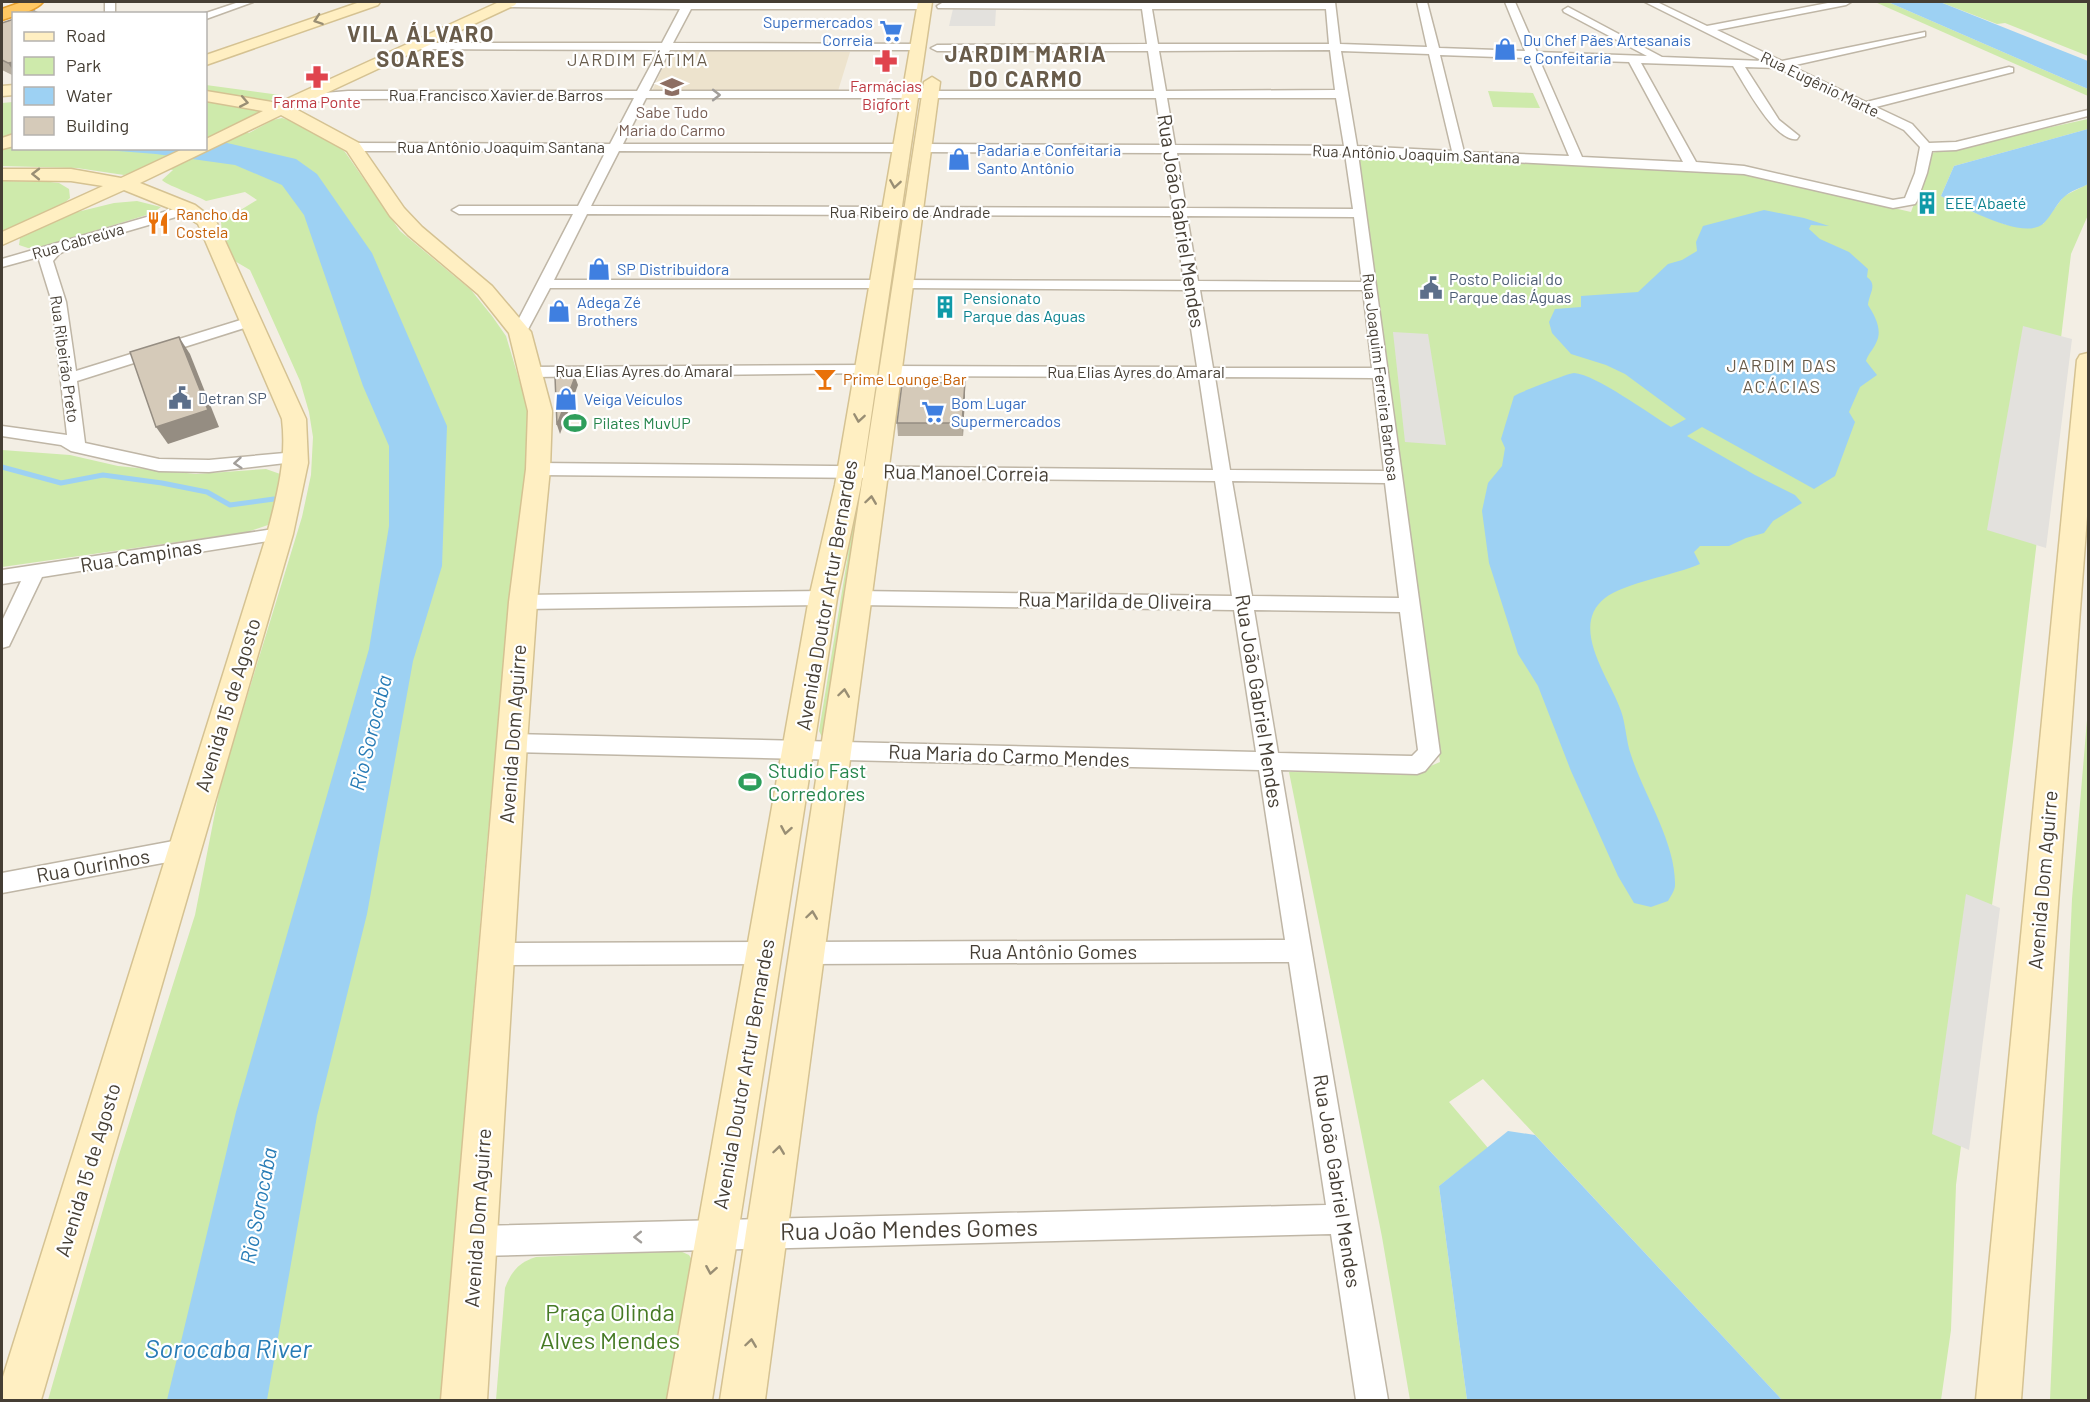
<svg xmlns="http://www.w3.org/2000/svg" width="2090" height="1402" font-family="Barlow,sans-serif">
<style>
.education{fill:#ede3cd}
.green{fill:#ceeaab}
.parking{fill:#e3e1dd}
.water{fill:#9dd1f3}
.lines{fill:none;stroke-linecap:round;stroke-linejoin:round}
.stream{stroke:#9dd1f3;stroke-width:5}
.minor-casing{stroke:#bfb6a6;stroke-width:3}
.secondary-casing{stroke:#d5c292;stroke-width:3}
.motorway-casing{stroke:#e49e2d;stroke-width:3}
.minor{fill:#fff;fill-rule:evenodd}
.secondary{fill:#ffefc2;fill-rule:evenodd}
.motorway{fill:#ffc863;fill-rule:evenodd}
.wall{fill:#b7ae9f}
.shaded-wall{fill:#958d82}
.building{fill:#d5cab9;stroke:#958d82;stroke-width:1.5}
.oneway{stroke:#998e74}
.oneway2{stroke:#a29e9a}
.labels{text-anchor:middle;stroke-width:4.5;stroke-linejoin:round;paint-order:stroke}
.far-shop-label{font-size:16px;fill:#366cbe;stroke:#fff;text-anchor:start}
.far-street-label{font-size:16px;fill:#453e34;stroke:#fff}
.far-health-label{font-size:16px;fill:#be3a42;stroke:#fff}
.far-education-label{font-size:16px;fill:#785e54;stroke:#fff}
.far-culture-label{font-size:16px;fill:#0d838f;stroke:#fff;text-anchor:start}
.far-food-label{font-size:16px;fill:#c56008;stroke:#fff;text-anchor:start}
.far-service-label{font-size:16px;fill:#4e5e75;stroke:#fff;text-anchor:start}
.far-leisure-label{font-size:16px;fill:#27864d;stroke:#fff;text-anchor:start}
.far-neighbourhood-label{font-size:18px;letter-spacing:1.5px;fill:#695c4b;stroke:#fff}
.street-label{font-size:20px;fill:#453e34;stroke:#fff}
.leisure-label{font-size:20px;fill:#27864d;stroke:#fff;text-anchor:start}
.water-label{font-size:21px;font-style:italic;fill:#287cb6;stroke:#fff}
.far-district-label{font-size:22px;font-weight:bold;letter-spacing:1.5px;fill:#695c4b;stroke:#fff}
.near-street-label{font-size:24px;fill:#453e34;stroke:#fff}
.near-park-label{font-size:24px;fill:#467a25;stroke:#fff}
.near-water-label{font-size:26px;font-style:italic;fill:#287cb6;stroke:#fff}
</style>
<rect width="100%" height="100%" fill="#f3eee4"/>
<polygon class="education" points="679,50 850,52 838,91 652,91 669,54"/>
<g class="green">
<polygon points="1875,2 1888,2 2088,89 2088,96"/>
<polygon points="1940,2 2088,2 2088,56 2005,23 1997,24"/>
<polygon points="206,85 280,95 267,102 206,93"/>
<polygon points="1488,91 1533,93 1540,108 1493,107"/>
<path d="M206,100L260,110L261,113L230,130L249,133L273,120L282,118L292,121L331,141L345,152L400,231L471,290L492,316L506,336L529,413L523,518L505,655L485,866L441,1400H48L117,1161L195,915L221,782L302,517L311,475L313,437L309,412L300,381L261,294L250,270L233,260L222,233L221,222L257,200L245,192L206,201C198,196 164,184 162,180L173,170L152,166L124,175L77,168L2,166V103L13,102L14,148H206Z"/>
<polygon points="2088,119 2088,129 1954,166 1941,196 1973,212 2007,225 2043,224 2064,196 2088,184 2088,215 2071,254 2013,742 1956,1185 1951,1330 1941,1400 1782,1400 1483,1079 1449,1102 1488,1148 1439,1186 1467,1400 1410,1400 1382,1237 1289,772 1414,773 1440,762 1358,154 1741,173 1911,212 1932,153"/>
<polygon points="2,181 50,182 59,183 69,189 70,198 62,205 2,233"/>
<polygon points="137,201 161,207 153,213 42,247 28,248 19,245 20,238 73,213 114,203"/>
<polygon points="2,450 70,455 118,466 196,474 266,469 283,475 283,489 268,525 247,532 2,567"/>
<polygon points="859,488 868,488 827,737 822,737 819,731"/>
<polygon points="2088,708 2088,1400 2050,1400 2072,899"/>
<path d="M680,1251L689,1255L695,1265L672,1400H496L505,1288C511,1272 519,1262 536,1257Z"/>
</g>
<g class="parking">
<polygon points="953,9 996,9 995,26 949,26"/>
<polygon points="2023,326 2072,339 2046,548 1987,530"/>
<polygon points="1393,332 1428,334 1446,445 1405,442"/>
<polygon points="1966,894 2000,908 1969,1150 1932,1134"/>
</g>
<g class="water">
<polygon points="1888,2 1940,2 2088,61 2088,89"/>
<path d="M2088,129V184C2081,188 2070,191 2064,197C2056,204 2052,215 2044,223C2025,242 1961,206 1941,196L1954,166Z"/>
<polygon points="206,138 296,159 317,174 372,253 447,426 442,566 413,661 367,914 317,1116 267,1400 167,1400 236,1112 369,649 389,526 389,446 363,386 304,215 282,185 235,165 156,154 93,149 206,148"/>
<path d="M1764,210L1804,218L1829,226L1811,225L1809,229L1820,239L1849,252L1868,269L1867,277C1878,285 1869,293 1868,305C1875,316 1883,330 1876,343C1873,350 1868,354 1866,361L1877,375L1860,387L1849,412L1855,422L1835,476L1814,489L1702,427L1687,436L1755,475L1795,495L1802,503L1773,521L1764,533L1746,538L1729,546H1700L1694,552L1700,564C1675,575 1624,583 1605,598C1568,627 1611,680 1621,711C1626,725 1626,741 1631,755C1644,795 1676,843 1675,885C1675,890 1671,896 1668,901L1651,907L1634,903L1618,876L1571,771L1538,686L1518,654L1489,563L1482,511L1488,483L1502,466L1505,448L1501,439L1514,396C1520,392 1569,373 1574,373C1597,375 1649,414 1671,427L1686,419L1625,374L1606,365L1571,354L1552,333L1549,322L1555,309L1581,307V296L1638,292L1668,264L1682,260L1697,251L1696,242L1703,226Z"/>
<polygon points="1508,1131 1535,1135 1782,1400 1467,1400 1439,1186"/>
</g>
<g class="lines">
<polyline class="stream" points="2,467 61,483 103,475 162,483 207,492 230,505 274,499"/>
<g class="minor-casing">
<g id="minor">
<rect x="105" y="2" width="10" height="12"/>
<polygon points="239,2 253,2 206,19 206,14 203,14"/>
<path d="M503,2L924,3L929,6L924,9H691L673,43L919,44L925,47L919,50H670L649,91H1154L1148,51H937L931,48L937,45L1147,44L1142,9L938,8L937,6L942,3L1335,2L1340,44L1427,47L1417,2H1427L1439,48L1525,51L1505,2H1515L1537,52L1647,56L1564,12L1563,10L1568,7L1662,57L1763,61L1645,2H1657L1707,26L1833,2H1851L1846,5L1717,30L1782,61L1925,32V36L1791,66L1866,102L2009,67L2013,68V72L1876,107L1912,124L1929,143L1956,142L2088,110V116L1956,150L1932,151L1927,173L1917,201L1915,204L1893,208L1744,174L1358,154L1440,753L1425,771L1417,774L1281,770L1388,1400H1356L1331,1234L476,1256L466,1251L461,1241L466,1231L476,1226L1326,1205L1289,962L807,964L798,961L795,953L798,945L807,942L1285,940L1259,770L512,752L504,749L501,743L504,737L512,734L1256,752L1234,610L857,605L850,603L847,598L850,593L857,591L1232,596L1215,481L538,475L532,473L529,469L532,465L538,463L1213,470L1199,377L890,376L882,371L890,366L1197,367L1185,290L902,288L895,284L902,280L1184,281L1174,216L587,214L554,280H880L887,284L880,288H550L525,335H515L512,332L573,214H459L452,210L459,206H578L606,151H353L347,147L353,143L610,144L634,98L348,99L301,103L295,99L301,95L348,91H637L659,50L413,49L408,46L413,43H662L680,9L499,7V3ZM1152,9H1326L1329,44H1158ZM1330,50L1335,90L1166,91L1159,51ZM1341,51L1429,54L1452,151L1357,146ZM1440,55L1528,58L1569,156L1464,152ZM1539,59L1629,62L1683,162L1582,157ZM1641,63L1733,66C1744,83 1775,143 1797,139L1799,136L1779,120L1745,67L1778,68L1904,130L1920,147L1915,173L1905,198L1893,200L1744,166L1696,162ZM646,98H1156L1163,145L924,144L918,148L924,152L1164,153L1173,208L591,206L619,151L901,152L907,148L901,144H623ZM1167,98H1336L1344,146L1175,145ZM1177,153L1345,154L1353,209L1186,208ZM1187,216L1354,217L1362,282L1198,281ZM1200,290H1363L1372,368H1213ZM1215,377L1373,378L1384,471L1230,470ZM1232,481L1385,483L1399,598L1252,596ZM1254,610L1400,612L1418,750L1412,756L1278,753Z"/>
<polygon points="188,205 193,206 195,209 193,212 73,247 59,254 53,261 66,302 76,371 247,318 252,316 260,321 257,324 77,381 85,443 159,459 209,460 296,452 302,453 305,457 302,461 209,472 159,471 71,451 61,445 2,436 2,426 67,435 52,302 39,260 42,256 2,267 2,259"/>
<polygon points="866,365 874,370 872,373 531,377 523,372 531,367"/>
<polygon points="280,528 287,530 289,534 287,538 42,577 9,646 2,648 2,621 21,581 2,584 2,570"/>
<polygon points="823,591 830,593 833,598 830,603 823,605 523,609 516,607 513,602 516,597 523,595"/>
<polygon points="184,839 192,842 196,849 192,856 184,859 2,893 2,873"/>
<polygon points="765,942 774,945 777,953 774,961 765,964 497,965 488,962 485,954 488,946 497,943"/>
</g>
</g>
<g class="secondary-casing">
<g id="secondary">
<polygon points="360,2 380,2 378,5 206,65 206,55"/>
<path d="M499,2H517L515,5L294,108L359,143L404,208L422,227L492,286L531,332L552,411L550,469L537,602L527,743L487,1400H441L497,743L509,602L526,469L528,411L509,333L478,294L408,235L390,216L347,151L281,115L140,183L195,205L216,221L306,419L308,463L293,534L41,1400H2V1380L267,534C277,496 287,459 282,419L198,224L181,213L124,190L2,245V232L103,186L71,181L2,180V169H71L121,178L185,148H206V139L263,111L206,101V91L278,103Z"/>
<polygon points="918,2 932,2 861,485 837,598 712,1400 667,1400 809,598 835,485"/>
<polygon points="932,77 940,82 765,1400 720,1400 924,82"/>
<polygon points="14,85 14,95 2,96 2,86"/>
<polygon points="14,134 14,146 2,149 2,138"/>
<polygon points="2088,353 2088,503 2021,1400 1976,1400 2077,360 2080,355"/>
</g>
</g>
<g class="motorway-casing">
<path id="motorway" d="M22,2H43C37,9 23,14 14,14V16L2,20V9Z"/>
</g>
<use href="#minor" class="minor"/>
<use href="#secondary" class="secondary"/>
<use href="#motorway" class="motorway"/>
</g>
<g class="wall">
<polygon points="14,19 14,76 2,70 2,23"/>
<polygon points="965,395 963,436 898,436 897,423"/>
</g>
<g class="shaded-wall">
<polygon points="14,62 14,72 8,63"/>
<polygon points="179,337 190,354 219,427 168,444 156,427"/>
<polygon points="575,377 578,385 560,434 557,425"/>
<polygon points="965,382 965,395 963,436 962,423"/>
</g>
<g class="building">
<polygon points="34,11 40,14 27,14"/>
<polygon points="14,19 14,62 8,63 2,60 2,23"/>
<polygon points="179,337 208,410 156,427 130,352"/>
<polygon points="555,377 575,377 557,425"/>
<polygon points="965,382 962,423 897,423 902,384"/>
</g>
<defs><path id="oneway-chevron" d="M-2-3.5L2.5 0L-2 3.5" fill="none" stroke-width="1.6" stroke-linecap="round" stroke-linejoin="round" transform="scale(1.5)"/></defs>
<g class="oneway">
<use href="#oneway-chevron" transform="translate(318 20) rotate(161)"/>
<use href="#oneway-chevron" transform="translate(244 102) rotate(11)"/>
<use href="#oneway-chevron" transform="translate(36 174) rotate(-179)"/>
<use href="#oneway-chevron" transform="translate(895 184) rotate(99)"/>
<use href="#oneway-chevron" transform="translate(859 418) rotate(99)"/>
<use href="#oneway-chevron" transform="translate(871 500) rotate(-82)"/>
<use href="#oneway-chevron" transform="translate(844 693) rotate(-82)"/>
<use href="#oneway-chevron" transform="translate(786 830) rotate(100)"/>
<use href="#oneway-chevron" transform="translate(812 915) rotate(-82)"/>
<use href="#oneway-chevron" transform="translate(779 1150) rotate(-82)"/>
<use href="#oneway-chevron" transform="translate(711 1270) rotate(100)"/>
<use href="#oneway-chevron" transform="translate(751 1343) rotate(-82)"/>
</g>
<g class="oneway2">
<use href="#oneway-chevron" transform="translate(716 95)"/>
<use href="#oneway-chevron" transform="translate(238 463) rotate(175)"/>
<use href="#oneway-chevron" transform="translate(638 1237) rotate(179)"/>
</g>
<defs>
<g id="supermarket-bare" transform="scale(1.8)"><path d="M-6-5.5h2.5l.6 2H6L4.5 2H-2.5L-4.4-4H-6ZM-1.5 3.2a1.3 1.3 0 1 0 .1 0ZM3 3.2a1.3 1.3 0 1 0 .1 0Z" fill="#3f7fe0" stroke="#fff" stroke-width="2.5" paint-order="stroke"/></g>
<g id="shop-bare" transform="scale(1.8)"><path d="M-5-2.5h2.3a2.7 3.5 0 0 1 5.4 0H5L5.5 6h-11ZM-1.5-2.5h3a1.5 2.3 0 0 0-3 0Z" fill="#3f7fe0" stroke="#fff" stroke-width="2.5" paint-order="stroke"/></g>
<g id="pharmacy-bare" transform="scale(1.8)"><path d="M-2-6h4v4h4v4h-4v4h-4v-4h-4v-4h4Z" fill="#e0444e" stroke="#fff" stroke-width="2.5" paint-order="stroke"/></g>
<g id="school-bare" transform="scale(1.8)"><path d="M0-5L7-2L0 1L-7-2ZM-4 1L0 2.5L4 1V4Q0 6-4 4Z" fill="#8d6e63" stroke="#fff" stroke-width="2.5" paint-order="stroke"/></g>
<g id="building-bare" transform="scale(1.8)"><path d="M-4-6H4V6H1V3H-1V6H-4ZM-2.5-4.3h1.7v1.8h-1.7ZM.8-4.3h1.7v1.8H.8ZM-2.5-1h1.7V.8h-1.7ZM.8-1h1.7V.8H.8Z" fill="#0f9aa8" stroke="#fff" stroke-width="2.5" paint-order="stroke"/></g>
<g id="restaurant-bare" transform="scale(1.8)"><path d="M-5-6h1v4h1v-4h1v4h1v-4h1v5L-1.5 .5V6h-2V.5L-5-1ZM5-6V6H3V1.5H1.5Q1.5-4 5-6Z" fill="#e8710a" stroke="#fff" stroke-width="2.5" paint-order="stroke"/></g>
<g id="civic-bare" transform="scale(1.8)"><path d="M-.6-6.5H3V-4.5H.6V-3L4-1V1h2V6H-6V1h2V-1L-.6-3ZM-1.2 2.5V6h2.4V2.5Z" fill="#5c6f8a" stroke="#fff" stroke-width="2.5" paint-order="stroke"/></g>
<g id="bar-bare" transform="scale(1.8)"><path d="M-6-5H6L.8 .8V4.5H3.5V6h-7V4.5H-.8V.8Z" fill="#e8710a" stroke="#fff" stroke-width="2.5" paint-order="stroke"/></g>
<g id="stadium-bare" transform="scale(1.8)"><path d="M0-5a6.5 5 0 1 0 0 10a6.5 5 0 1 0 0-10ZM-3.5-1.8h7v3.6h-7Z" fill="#2e9e5b" stroke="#fff" stroke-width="2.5" paint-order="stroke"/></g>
</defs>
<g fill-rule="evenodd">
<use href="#supermarket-bare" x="891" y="31"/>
<use href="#shop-bare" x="1505" y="49"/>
<use href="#pharmacy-bare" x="886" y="61"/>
<use href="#pharmacy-bare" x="317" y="77"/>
<use href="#school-bare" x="672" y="87"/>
<use href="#shop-bare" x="959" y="159"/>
<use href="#building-bare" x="1927" y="203"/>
<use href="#restaurant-bare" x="158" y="223"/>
<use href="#shop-bare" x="599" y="269"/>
<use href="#civic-bare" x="1431" y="288"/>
<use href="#building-bare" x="945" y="307"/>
<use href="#shop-bare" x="559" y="311"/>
<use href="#bar-bare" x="825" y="379"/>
<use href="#civic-bare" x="180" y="398"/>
<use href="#shop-bare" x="566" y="399"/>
<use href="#supermarket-bare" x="933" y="412"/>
<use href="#stadium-bare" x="575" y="423"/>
<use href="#stadium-bare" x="750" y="782"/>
</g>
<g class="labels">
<g class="far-shop-label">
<text x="873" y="28" text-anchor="end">Supermercados<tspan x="873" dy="18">Correia</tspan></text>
<text x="1523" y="46">Du Chef Pães Artesanais<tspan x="1523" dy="18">e Confeitaria</tspan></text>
<text x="977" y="156">Padaria e Confeitaria<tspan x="977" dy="18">Santo Antônio</tspan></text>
<text x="617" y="275">SP Distribuidora</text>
<text x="577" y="308">Adega Zé<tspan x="577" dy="18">Brothers</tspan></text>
<text x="584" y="405">Veiga Veículos</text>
<text x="951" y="409">Bom Lugar<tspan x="951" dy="18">Supermercados</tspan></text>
</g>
<g class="far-street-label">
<text transform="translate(1820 84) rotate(26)" y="6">Rua Eugênio Marte</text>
<text x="496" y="101">Rua Francisco Xavier de Barros</text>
<text x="501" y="153">Rua Antônio Joaquim Santana</text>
<text transform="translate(1416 154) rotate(2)" y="6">Rua Antônio Joaquim Santana</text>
<text x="910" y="218">Rua Ribeiro de Andrade</text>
<text transform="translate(78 241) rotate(-16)" y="6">Rua Cabreúva</text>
<text transform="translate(65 359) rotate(82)" y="6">Rua Ribeirão Preto</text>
<text x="644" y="377">Rua Elias Ayres do Amaral</text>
<text x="1136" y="378">Rua Elias Ayres do Amaral</text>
<text transform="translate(1381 377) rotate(83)" y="6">Rua Joaquim Ferreira Barbosa</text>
</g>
<g class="far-health-label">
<text x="886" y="92">Farmácias<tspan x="886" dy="18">Bigfort</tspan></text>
<text x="317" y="108">Farma Ponte</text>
</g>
<g class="far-education-label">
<text x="672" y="118">Sabe Tudo<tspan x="672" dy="18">Maria do Carmo</tspan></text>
</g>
<g class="far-culture-label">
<text x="1945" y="209">EEE Abaeté</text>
<text x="963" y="304">Pensionato<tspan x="963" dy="18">Parque das Aguas</tspan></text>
</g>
<g class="far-food-label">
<text x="176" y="220">Rancho da<tspan x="176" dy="18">Costela</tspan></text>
<text x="843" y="385">Prime Lounge Bar</text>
</g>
<g class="far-service-label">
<text x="1449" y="285">Posto Policial do<tspan x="1449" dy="18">Parque das Águas</tspan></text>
<text x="198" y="404">Detran SP</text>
</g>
<g class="far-leisure-label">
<text x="593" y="429">Pilates MuvUP</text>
</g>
<g class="far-neighbourhood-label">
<text x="638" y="66">JARDIM FÁTIMA</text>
<text x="1782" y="372">JARDIM DAS<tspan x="1782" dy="21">ACÁCIAS</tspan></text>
</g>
<g class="street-label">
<text transform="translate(1181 221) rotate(81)" y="7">Rua João Gabriel Mendes</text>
<text transform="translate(966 473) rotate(1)" y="7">Rua Manoel Correia</text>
<text transform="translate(141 556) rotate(-9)" y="7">Rua Campinas</text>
<text transform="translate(827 595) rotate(-80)" y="7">Avenida Doutor Artur Bernardes</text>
<text transform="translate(1115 601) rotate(1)" y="7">Rua Marilda de Oliveira</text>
<text transform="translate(1259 701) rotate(81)" y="7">Rua João Gabriel Mendes</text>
<text transform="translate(228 705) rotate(-73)" y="7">Avenida 15 de Agosto</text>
<text transform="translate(513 734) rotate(-86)" y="7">Avenida Dom Aguirre</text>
<text transform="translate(1009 756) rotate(2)" y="7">Rua Maria do Carmo Mendes</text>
<text transform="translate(93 866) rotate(-10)" y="7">Rua Ourinhos</text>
<text transform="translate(2043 880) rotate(-85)" y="7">Avenida Dom Aguirre</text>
<text x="1053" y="959">Rua Antônio Gomes</text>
<text transform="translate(744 1074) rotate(-80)" y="7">Avenida Doutor Artur Bernardes</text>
<text transform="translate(88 1170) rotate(-73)" y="7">Avenida 15 de Agosto</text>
<text transform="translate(1337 1181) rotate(81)" y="7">Rua João Gabriel Mendes</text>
<text transform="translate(478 1218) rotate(-86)" y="7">Avenida Dom Aguirre</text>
</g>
<g class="leisure-label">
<text x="768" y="778">Studio Fast<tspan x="768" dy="23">Corredores</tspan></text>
</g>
<g class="water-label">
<text transform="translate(371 733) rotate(-76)" y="7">Rio Sorocaba</text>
<text transform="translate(259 1206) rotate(-79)" y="7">Rio Sorocaba</text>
</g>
<g class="far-district-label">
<text x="421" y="42">VILA ÁLVARO<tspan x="421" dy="25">SOARES</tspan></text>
<text x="1026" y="62">JARDIM MARIA<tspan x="1026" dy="25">DO CARMO</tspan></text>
</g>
<g class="near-street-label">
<text transform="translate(909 1230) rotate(-1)" y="8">Rua João Mendes Gomes</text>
</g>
<g class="near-park-label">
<text x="610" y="1321">Praça Olinda<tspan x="610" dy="28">Alves Mendes</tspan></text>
</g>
<g class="near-water-label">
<text x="228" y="1358">Sorocaba River</text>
</g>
</g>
<rect width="2090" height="1402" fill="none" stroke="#453e34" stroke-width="6"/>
<rect x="12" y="12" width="195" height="138" fill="#ffffff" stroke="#b5b2ae" stroke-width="1.5"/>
<rect x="24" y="32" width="30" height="9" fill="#ffefc2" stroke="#b5b2ae" stroke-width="1.5"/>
<text x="66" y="42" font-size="18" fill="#453e34">Road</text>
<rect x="24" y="57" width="30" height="18" fill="#ceeaab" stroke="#b5b2ae" stroke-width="1.5"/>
<text x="66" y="72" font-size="18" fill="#453e34">Park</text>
<rect x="24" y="87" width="30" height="18" fill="#9dd1f3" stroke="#b5b2ae" stroke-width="1.5"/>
<text x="66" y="102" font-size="18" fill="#453e34">Water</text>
<rect x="24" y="117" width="30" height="18" fill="#d5cab9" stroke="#b5b2ae" stroke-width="1.5"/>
<text x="66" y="132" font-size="18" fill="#453e34">Building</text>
</svg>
